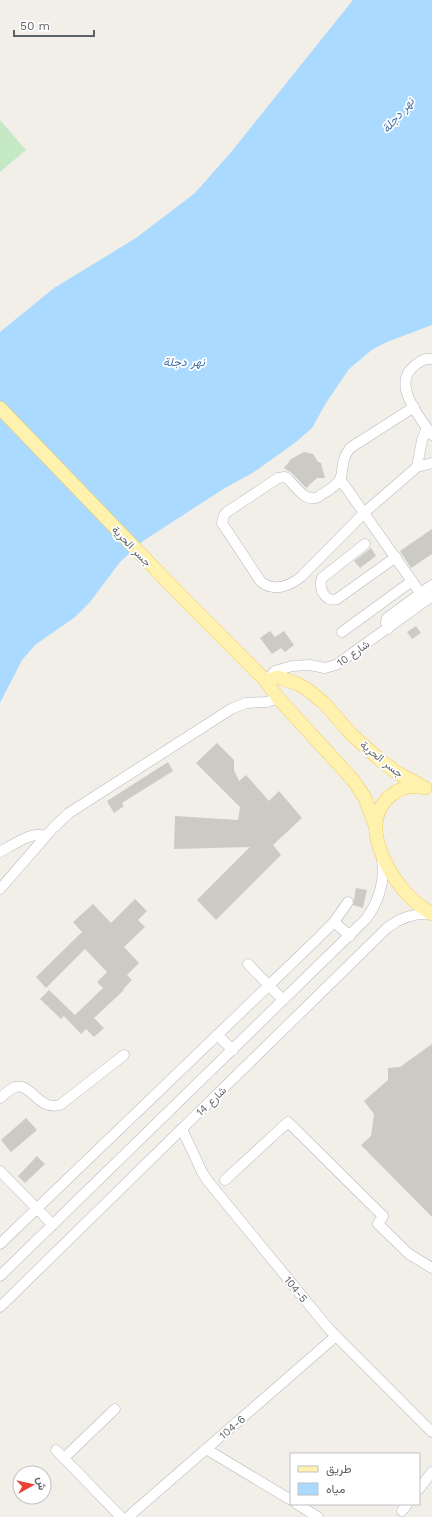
<svg xmlns="http://www.w3.org/2000/svg" width="432" height="1517" font-family="'Work Sans',Vazirmatn,sans-serif">
<style>
.green{fill:#c5e8c5}
.water{fill:#aadaff}
.building{fill:#cccac5}
.lines{fill:none;stroke-linecap:round;stroke-linejoin:round}
.minor-casing{stroke:#b5b8bc;stroke-width:11}
.major-casing{stroke:#f2c960;stroke-width:14}
.minor{stroke:#fff;stroke-width:10}
.major{stroke:#fff2af;stroke-width:13}
.labels{text-anchor:middle;stroke-width:3.5;stroke-linejoin:round;paint-order:stroke}
.street-label{font-size:11px;fill:#5f6368;stroke:#fff}
.water-label{font-size:12px;font-style:italic;fill:#4174aa;stroke:#fff}
</style>
<rect width="100%" height="100%" fill="#f1efe8"/>
<polygon class="green" points="0,120 26,150 0,172"/>
<polygon class="water" points="353,0 432,0 432,325 387,342 373,349 349,369 326,403 312,428 296,442 254,472 225,488 143,541 120,562 90,602 75,617 35,645 22,660 0,703 0,332 54,288 136,238 195,193 232,151"/>
<g class="building">
<polygon points="304,452 313,454 318,462 321,463 325,478 317,478 306,488 293,474 284,468 291,459"/>
<polygon points="432,529 432,554 411,568 400,551"/>
<polygon points="371,548 376,556 360,568 354,561"/>
<polygon points="416,626 421,633 412,639 407,632"/>
<polygon points="270,631 275,637 284,631 294,645 285,652 281,648 272,654 260,638"/>
<polygon points="217,743 234,760 234,770 239,781 246,775 269,801 279,791 302,818 273,845 281,855 216,920 197,900 250,847 174,849 175,816 238,820 240,807 196,763"/>
<polygon points="168,762 173,771 122,803 124,806 114,813 107,801"/>
<polygon points="356,888 367,890 363,908 353,905"/>
<polygon points="135,899 147,911 138,920 145,927 124,947 139,963 127,975 132,980 123,989 124,990 94,1018 104,1028 94,1037 86,1029 81,1034 64,1016 61,1019 40,999 49,990 75,1015 103,988 97,982 107,972 85,949 46,988 36,977 82,932 73,922 93,904 111,923"/>
<polygon points="432,1044 432,1217 361,1145 371,1136 374,1114 364,1101 388,1080 388,1068 400,1067"/>
<polygon points="26,1118 37,1130 11,1152 1,1140"/>
<polygon points="37,1156 45,1164 25,1183 18,1176"/>
</g>
<g class="lines">
<g class="minor-casing">
<g id="minor">
<path d="M432,359C424,358 419,362 413,367C392,385 420,418 432,435"/>
<path d="M414,407L350,448C339,462 345,472 339,481C334,488 325,492 318,497C306,503 296,487 288,479L285,477L278,478L227,512L224,515L222,523L261,582C275,592 290,586 302,576L365,512L417,467L432,463"/>
<polyline points="417,467 422,440 427,428"/>
<polyline points="340,479 421,594"/>
<path d="M365,544L322,578C318,588 325,603 337,599L396,557"/>
<polyline points="388,629 386,623 387,618 432,585"/>
<polyline points="342,632 412,581"/>
<polyline points="267,680 275,671 292,666 310,665 325,668 336,665 432,596"/>
<path d="M0,852C11,846 33,830 45,836"/>
<polyline points="0,889 53,828 69,813 231,709 246,703 267,702 278,698"/>
<polyline points="334,922 350,936"/>
<polyline points="248,964 283,1000"/>
<polyline points="217,1035 233,1050"/>
<path d="M0,1098C5,1094 10,1089 15,1087C31,1082 38,1111 60,1105L124,1055"/>
<polyline points="182,1129 202,1172 207,1180 329,1329 432,1432"/>
<polyline points="0,1171 53,1225"/>
<polyline points="225,1180 288,1122 383,1216 378,1224 409,1254 432,1268"/>
<polyline points="0,1244 314,942 334,922 348,902"/>
<path d="M0,1276L366,919C379,901 385,881 382,859"/>
<path d="M0,1307L387,928C401,917 415,913 432,914"/>
<polyline points="206,1449 291,1500"/>
<polyline points="56,1450 121,1517"/>
<polyline points="64,1458 115,1409"/>
<polyline points="419,1489 432,1472"/>
<polyline points="297,1504 318,1517"/>
<polyline points="402,1511 407,1504"/>
<polyline points="128,1517 336,1336"/>
</g>
</g>
<g class="major-casing">
<g id="major">
<polyline points="0,408 187,602 266,681 278,698 353,780 365,798 376,828"/>
<polyline points="266,681 278,677 298,684 308,690 324,703 351,734 379,759 396,772 425,788"/>
<path d="M420,787C408,785 396,790 387,799C361,825 386,870 406,893C413,901 423,908 432,914"/>
</g>
</g>
<use href="#minor" class="minor"/>
<use href="#major" class="major"/>
</g>
<g class="labels">
<g class="street-label">
<text transform="translate(132 546) rotate(46)" y="4">جسر الحرية</text>
<text transform="translate(353 653) rotate(-35)" y="4">شارع 10</text>
<text transform="translate(382 759) rotate(39)" y="4">جسر الحرية</text>
<text transform="translate(211 1101) rotate(-44)" y="4">شارع 14</text>
<text transform="translate(296 1289) rotate(51)" y="4">104-5</text>
<text transform="translate(232 1427) rotate(-41)" y="4">104-6</text>
</g>
<g class="water-label">
<text transform="translate(398 115) rotate(-49)" y="4">نهر دجلة</text>
<text x="184" y="366">نهر دجلة</text>
</g>
</g>
<rect x="290" y="1453" width="130" height="52" fill="#ffffff" stroke="#bfc1c3"/>
<rect x="298" y="1466" width="20" height="6" fill="#fff2af" stroke="#bfc1c3"/>
<text x="326" y="1473" font-size="12" fill="#5f6368">طريق</text>
<rect x="298" y="1483" width="20" height="12" fill="#aadaff" stroke="#bfc1c3"/>
<text x="326" y="1493" font-size="12" fill="#5f6368">مياه</text>
<g transform="translate(32 1485) rotate(82)"><circle r="19" fill="#ffffff" stroke="#bfc1c3"/>
<path d="M0-3L7 15L0 10L-7 15Z" fill="#ea4335"/>
<text y="-6" font-size="11" font-weight="bold" text-anchor="middle" fill="#5f6368">ش</text>
</g>
<path d="M14 30v6h80v-6" fill="none" stroke="#5f6368" stroke-width="2"/>
<text x="20" y="30" font-size="12" fill="#5f6368" stroke="#ffffff" stroke-width="3" paint-order="stroke">50 m</text>
</svg>
